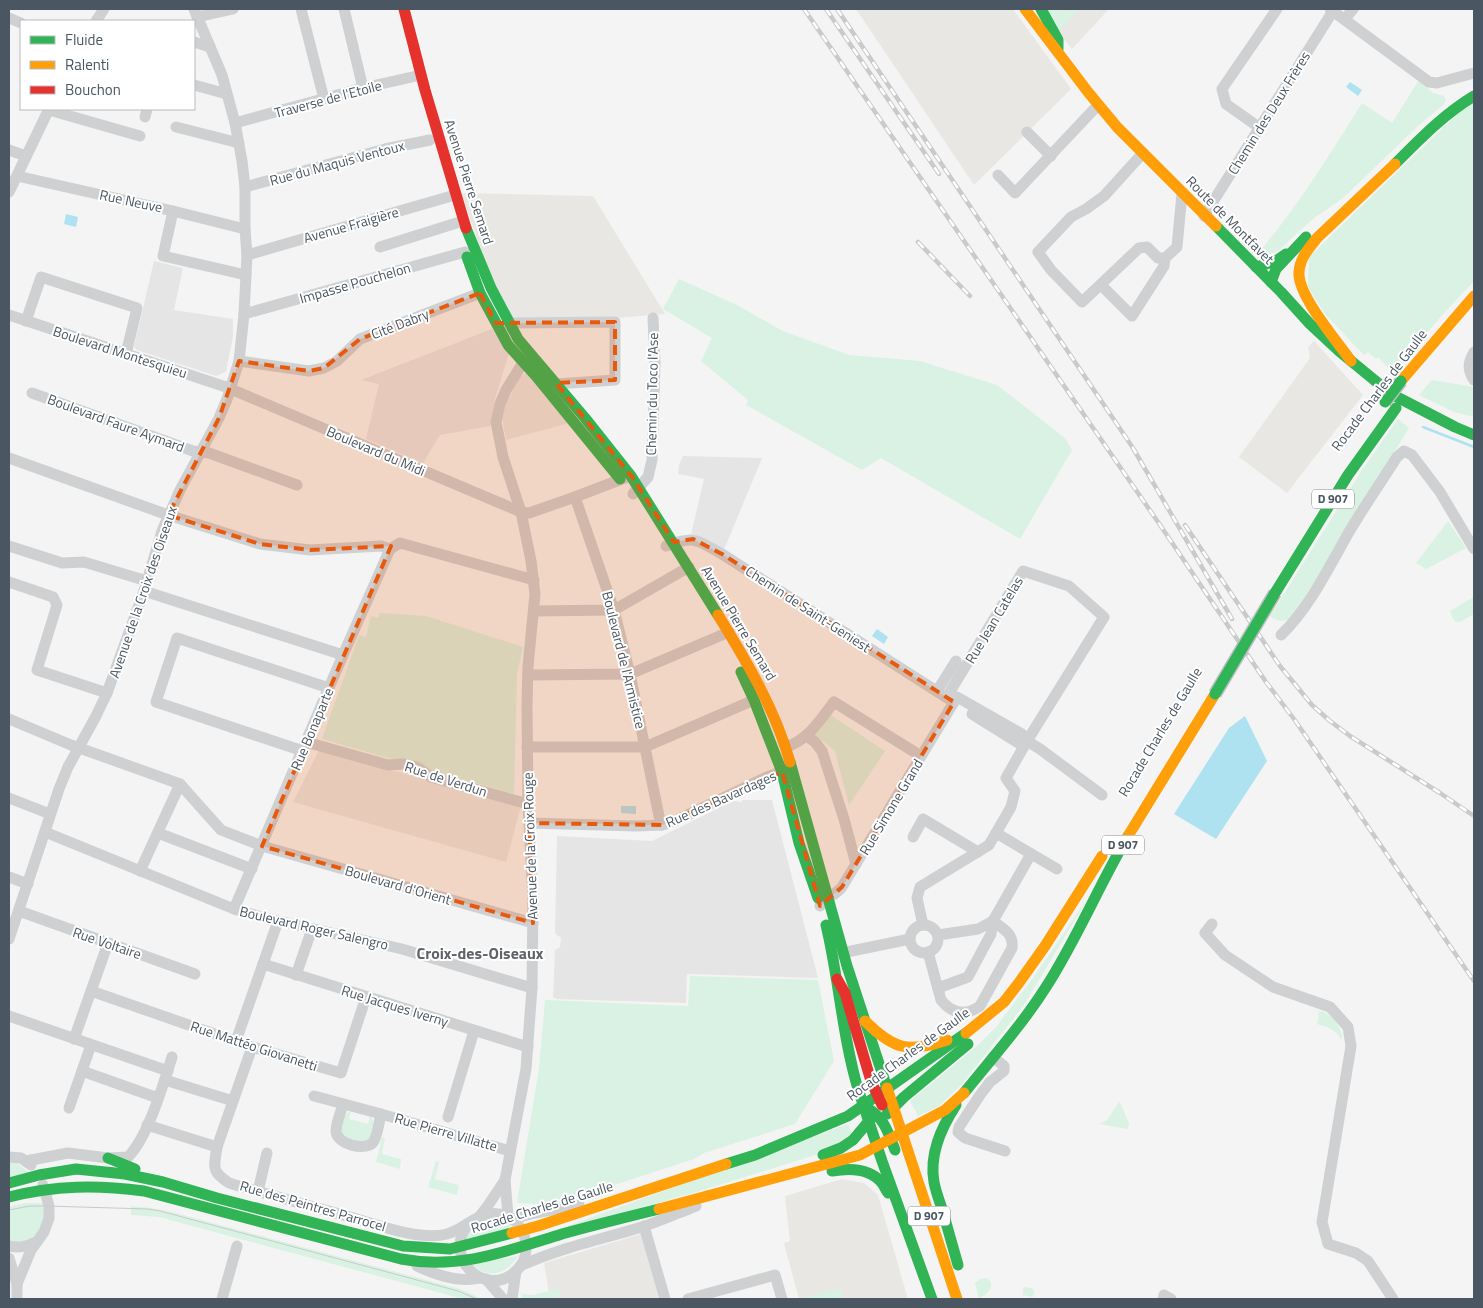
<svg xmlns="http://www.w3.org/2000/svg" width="1483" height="1308" font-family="'Titillium Web',sans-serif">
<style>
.commercial{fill:#e8e7e3}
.education{fill:#e6e5e6}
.green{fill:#d9f2e3}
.water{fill:#aee2f0}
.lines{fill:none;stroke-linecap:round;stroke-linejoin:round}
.stream{stroke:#aee2f0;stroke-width:2.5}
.street{stroke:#ced0d2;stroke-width:11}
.fast{stroke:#30b455;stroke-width:11}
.slow{stroke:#ff9f0a;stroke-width:11}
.jam{stroke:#e5322d;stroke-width:11}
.tram{stroke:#c9cacc;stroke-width:1}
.rail-casing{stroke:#c9cacc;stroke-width:4.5}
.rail{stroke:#fff;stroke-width:2.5;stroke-dasharray:8;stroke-linecap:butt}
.fast-bridge-casing{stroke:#b9bec3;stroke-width:14;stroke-linecap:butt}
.fast-bridge{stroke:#30b455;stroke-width:11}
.marked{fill:#e8590c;fill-opacity:0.2;stroke:#e8590c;stroke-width:4;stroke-dasharray:10 6;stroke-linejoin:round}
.labels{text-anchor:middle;stroke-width:4;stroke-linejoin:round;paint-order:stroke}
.shield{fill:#fff;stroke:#808990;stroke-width:1}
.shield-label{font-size:12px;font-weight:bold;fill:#4a5661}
.street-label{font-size:14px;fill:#4a5661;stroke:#fff}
.quarter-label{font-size:16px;font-weight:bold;fill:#5f6368;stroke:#fff}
</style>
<rect width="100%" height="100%" fill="#f4f4f4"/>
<g class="commercial">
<polygon points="856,9 1013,9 1071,89 974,185"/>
<polygon points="1047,9 1109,9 1072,49 1059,32"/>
<polygon points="461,193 593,196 665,314 604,319 514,320 493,283"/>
<polygon points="1314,341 1363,395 1287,493 1239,457 1310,358 1308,347"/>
<polygon points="529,372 569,423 506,440 502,417 507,402 520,376"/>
<polygon points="319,750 521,806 506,862 293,802"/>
<polygon points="842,1179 864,1183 878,1195 908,1299 799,1299 785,1247 784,1243 790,1241 785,1196"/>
<polygon points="641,1234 659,1299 550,1299 544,1263"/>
</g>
<g class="education">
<polygon points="154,261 183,268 174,310 233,319 233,336 226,372 216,376 137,350 134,347"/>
<polygon points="492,329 509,353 495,399 490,426 440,435 423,463 366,439 379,384 361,380"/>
<polygon points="683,456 762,458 723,552 691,535 704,479 678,474 679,465"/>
<polygon points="742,800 772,800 818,978 687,974 686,1003 556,999 556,998 553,998 555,950 560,947 561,938 555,933 557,836 652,841 733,801 742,802"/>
</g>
<g class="green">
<polygon points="1047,9 1060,9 1065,12 1069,9 1079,9 1058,32"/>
<path d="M1419,80L1433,93L1444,96L1446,100L1444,104L1418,126L1342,199L1314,218L1279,250L1270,254L1259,252C1298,206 1330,154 1362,103L1392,123Z"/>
<path d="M1474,98V281C1456,300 1438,319 1421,340C1412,350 1405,366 1393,372L1378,357L1376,359L1368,352L1364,355L1325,314L1308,287L1309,257Z"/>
<polygon points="679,279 737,305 783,331 849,355 920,361 997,385 1065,438 1072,450 1020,539 881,458 862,470 746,405 748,400 701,361 712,338 663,309"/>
<polygon points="1432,380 1474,387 1474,417 1454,412 1419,395"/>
<path d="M1398,419L1409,428L1327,562L1291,619C1282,622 1277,621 1270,616L1362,470Z"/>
<polygon points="1448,521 1466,548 1426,569 1416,563"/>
<polygon points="1474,597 1474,614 1460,622 1456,622 1453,619 1450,611"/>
<polygon points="380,613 426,616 523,647 517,674 514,794 322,739 359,635 366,637 371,616 378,618"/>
<polygon points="829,714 885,751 849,805 835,751 814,734"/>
<polygon points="1088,898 1024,1005 962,1084 939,1106 918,1116 910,1101 977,1046 996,1027 1033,978"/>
<polygon points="690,976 818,980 834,1061 795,1124 704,1153 694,1159 605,1188 592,1189 543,1204 517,1203 539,1068 545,1000 688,1006"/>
<path d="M1319,1011C1331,1012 1343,1028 1342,1040C1336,1030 1328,1027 1317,1024Z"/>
<polygon points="1119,1102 1120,1102 1129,1124 1128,1129 1099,1124 1107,1120"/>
<path d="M351,1111L349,1119L368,1124L370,1116L374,1122L370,1138L363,1144L340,1135C342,1126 341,1115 351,1111Z"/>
<polygon points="848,1124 853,1136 832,1150 693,1193 540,1236"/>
<polygon points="382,1137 385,1138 382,1154 401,1159 400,1169 376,1162"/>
<polygon points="436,1161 439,1162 435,1179 459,1185 457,1195 428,1187"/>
<polygon points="9,1162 17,1163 28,1172 9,1178"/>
<path d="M25,1203H44C43,1209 45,1218 43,1224C37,1238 24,1244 9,1241V1207Z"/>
<polygon points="131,1206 151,1208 168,1211 460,1289 472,1294 481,1299 463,1299 159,1217 131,1215"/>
<path d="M486,1219C497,1219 505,1220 513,1228L466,1239C470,1229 476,1225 486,1219Z"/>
<path d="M518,1256C508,1273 488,1281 473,1264Z"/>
<path d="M987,1278C997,1286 987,1294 979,1299L975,1283L980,1279Z"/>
<polygon points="1023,1287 1032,1288 1034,1291 1033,1297 1023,1295"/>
<polygon points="559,1288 561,1295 551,1299 522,1299 522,1294 534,1295"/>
<polygon points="840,1288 843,1299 799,1299"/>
</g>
<g class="water">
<polygon points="1350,82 1362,90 1358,96 1346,87"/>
<polygon points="66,214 78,217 76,227 64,224"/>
<polygon points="877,629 888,637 884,644 872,636"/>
<polygon points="1245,716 1267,761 1216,839 1174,814 1229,728"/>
<polygon points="621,806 636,806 636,814 621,813"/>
</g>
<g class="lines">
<polyline class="stream" points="1423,427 1474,447"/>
<g class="street">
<polyline points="301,9 324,99"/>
<polyline points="344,9 363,88"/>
<polyline points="1330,9 1429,82 1437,83 1474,73"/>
<polyline points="197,17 233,9"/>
<polyline points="9,18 21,23"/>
<polyline points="1345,19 1353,9"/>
<polyline points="96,21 104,9"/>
<polyline points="194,42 210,47"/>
<polyline points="194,85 227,94"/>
<polyline points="49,110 140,136"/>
<polyline points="145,117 147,109"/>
<polyline points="235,123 363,88 421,75"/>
<polyline points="176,127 239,143"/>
<polyline points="1260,128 1226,104 1222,89 1277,9"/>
<polyline points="1027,132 1051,156"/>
<polyline points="9,150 26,156"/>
<polyline points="1143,153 1104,196 1086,209 1071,217 1038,252 1051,270 1082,302 1139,248 1147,247 1158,258 1165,258 1177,247 1182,193"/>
<polyline points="998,175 1015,193 1098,105"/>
<polyline points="17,176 173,211 245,229"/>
<polyline points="245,187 385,149 430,140"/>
<polyline points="9,192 49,109"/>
<polyline points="173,211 163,256 246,275"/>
<polyline points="1204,216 1333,11"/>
<polyline points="380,247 463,221"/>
<polyline points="247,255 455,195"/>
<polyline points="1101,285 1132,316 1164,266 1165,258"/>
<polyline points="244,314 465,252"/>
<polyline points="9,315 226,387 521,512 529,513 575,497 627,477"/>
<polyline points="26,321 41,277 137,308 126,354"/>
<polyline points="510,323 615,322 615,380 556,384"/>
<path d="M1474,352C1468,362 1467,370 1474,380"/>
<polyline points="239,361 309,371 324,368 337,361 360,339 480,293"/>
<polyline points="32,393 193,451 209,453 297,485"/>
<polyline points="9,458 168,515 260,544 310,550 381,546 390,549"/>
<polyline points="633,494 648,477 652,460 655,363 653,318"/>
<polyline points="575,497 614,610 630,674 659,816 662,825"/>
<polyline points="9,546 62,563 84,562 147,581"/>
<path d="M666,546C696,535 696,540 722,554L952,701"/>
<polyline points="390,549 400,543 534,580"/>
<polyline points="9,582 53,597 57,605 37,670 107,693"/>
<polyline points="144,591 343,655"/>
<polyline points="534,611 614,610 689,567"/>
<path d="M1281,635C1310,607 1329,567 1349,532C1364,507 1381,482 1397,457L1404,451L1412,455L1440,492L1474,549"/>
<polyline points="528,675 630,674 729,632"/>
<polyline points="937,691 956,661"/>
<polyline points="946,697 948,695 957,697 1022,734 1027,741 1104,617 1069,586 1023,571 948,695"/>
<polyline points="972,714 1023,746"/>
<polyline points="9,719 71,745 180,784 221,830 262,846 533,923"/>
<polyline points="807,736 815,742 822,751 844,819 856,864"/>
<polyline points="306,742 388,765 402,764 417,767 431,777 528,804"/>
<polyline points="527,747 645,747 754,700"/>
<path d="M786,747C808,740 820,720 834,702L921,756"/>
<polyline points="303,751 156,702 177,638 329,688"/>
<polyline points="9,798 50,814"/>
<polyline points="529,823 636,826 662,825 675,821 767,777 787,769"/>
<polyline points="45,832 234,909 265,918 402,949 532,988"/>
<polyline points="158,833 252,869"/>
<polyline points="996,833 1057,869"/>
<polyline points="913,837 923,819 978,852"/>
<polyline points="140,871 180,784"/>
<polyline points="9,877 28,884"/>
<path d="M820,906C825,897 835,896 842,887L954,702"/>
<polyline points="234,909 343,655 390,549"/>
<polyline points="19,911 195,974"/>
<polyline points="1212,924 1205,933 1225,955 1273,987 1330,1007 1348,1027 1351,1046 1322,1222 1328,1244 1356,1253 1368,1261 1393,1299"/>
<polyline points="923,925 917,898 920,887 989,845 1011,807 1015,791 1006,778 1027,741 1040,749 1102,795"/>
<circle cx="924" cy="939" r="14"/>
<polyline points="938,935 978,929 993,921 1031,854"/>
<polyline points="9,939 59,789 68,767 96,716 107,693 144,591 162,531 180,490 219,418 227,399 239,361 244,314 247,255 245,229 245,187 242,161 235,123 222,75 194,9"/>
<path d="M928,952L941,1000C952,1014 966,1016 980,1006L1012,948C1014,933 1003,929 993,921"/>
<polyline points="837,954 910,939"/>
<polyline points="263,964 528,1047"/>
<polyline points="296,975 312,929"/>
<polyline points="938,988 968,977 991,934 993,921"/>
<polyline points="91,991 252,1047 341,1073 366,997"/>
<polyline points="9,1016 168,1071"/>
<polyline points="74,1039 108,943"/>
<polyline points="236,1041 278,921"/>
<path d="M252,1047L217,1147C214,1168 211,1171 229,1183C269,1195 310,1206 350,1217C372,1223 398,1233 420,1235C428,1236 439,1236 447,1234C469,1228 480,1206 506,1216C527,1224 533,1254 517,1270C487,1301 439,1257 470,1222"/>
<polyline points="993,1057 1004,1066 1004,1071 990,1082 980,1095 959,1127 958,1132 965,1138 1005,1151"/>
<polyline points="82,1071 158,1098"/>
<polyline points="165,1080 233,1101"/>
<polyline points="314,1096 381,1114 510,1151"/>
<path d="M343,1104C341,1112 336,1123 336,1131C336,1145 368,1152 374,1141C378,1133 379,1122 381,1114"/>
<polyline points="69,1108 91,1045"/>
<polyline points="448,1117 474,1031"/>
<polyline points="147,1125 217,1147"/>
<polyline points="9,1157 21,1158 31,1165"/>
<path d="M26,1161L68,1153L108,1158L128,1157C148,1137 163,1085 172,1057"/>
<polyline points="258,1191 267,1153"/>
<polyline points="480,1216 487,1207 505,1180"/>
<polyline points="508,1216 505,1180 526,1069 532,988 533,897 528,804 527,705 528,666 535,594 531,561 521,512 503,457 496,422 500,404 506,390 527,356"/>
<polyline points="512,1219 535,1213 579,1205"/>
<polyline points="644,1226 665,1299"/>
<path d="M9,1246C19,1248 26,1247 36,1242"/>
<polyline points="9,1258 17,1284 17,1299"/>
<path d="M417,1266C436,1275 459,1283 480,1278"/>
<path d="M520,1266C559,1248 602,1239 642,1227C660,1221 678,1213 696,1206"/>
<polyline points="486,1279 503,1299"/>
<polyline points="17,1284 31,1250 44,1232 49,1218 49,1206 43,1185"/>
<polyline points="222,1299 237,1246"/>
<polyline points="512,1299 516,1271"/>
<polyline points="688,1299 775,1275 782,1299"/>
<polyline points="1163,1299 1164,1295 1171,1299"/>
</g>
<g class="fast">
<polyline points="1041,9 1058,40 1058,49"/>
<path d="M1395,164C1420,139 1444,114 1474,96"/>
<polyline points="1216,226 1281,292 1310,324 1339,351 1384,388 1397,397 1455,427 1474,435"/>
<polyline points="466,228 491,288 518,339 585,418 631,476 718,615"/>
<polyline points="467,257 480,293 508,345 536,376 620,479"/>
<polyline points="1256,267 1276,261 1286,254"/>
<polyline points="1271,282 1276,269 1306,237"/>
<polyline points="1275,593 1348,475 1396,408"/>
<polyline points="741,672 754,700 782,772 799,843 818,898"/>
<polyline points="790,762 847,966 887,1088"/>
<path d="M826,925C839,979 842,1035 858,1089"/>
<polyline points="858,1089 882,1161 932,1299"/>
<path d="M964,1093C992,1058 1022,1025 1046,987C1077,939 1099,885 1128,836"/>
<path d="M956,1105C941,1128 929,1154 934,1182C936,1193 940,1202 943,1212C948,1230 953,1247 958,1265"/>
<path d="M863,1106C883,1114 888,1132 895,1150"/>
<polyline points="887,1114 904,1097 968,1044"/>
<polyline points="823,1155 841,1148 853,1140 874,1115"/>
<polyline points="108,1158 135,1169"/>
<polyline points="726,1164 755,1155 848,1116 966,1033"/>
<path d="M832,1171C849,1168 870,1168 882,1183C884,1186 886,1190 888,1193"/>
<polyline points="9,1183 39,1175 76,1169 125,1174 163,1182 217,1198 403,1246 450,1249 512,1233"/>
<path d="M9,1197C56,1185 97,1185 144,1191L401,1259C460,1270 507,1251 562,1234C594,1225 627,1217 659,1209"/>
</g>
<g class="slow">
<polyline points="1025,9 1088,92 1117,127 1216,226"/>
<path d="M1351,361C1337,341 1297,295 1299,272C1300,258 1309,248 1317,238L1395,164"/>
<polyline points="1401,381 1474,296"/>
<path d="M718,615C747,662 775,709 790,762"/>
<polyline points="1128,836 1215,694"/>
<path d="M865,1021C894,1050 909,1053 947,1040"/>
<polyline points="966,1033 1004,1002 1018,984 1045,946 1102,856"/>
<polyline points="887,1088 957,1299"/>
<polyline points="659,1209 860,1155 945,1110 964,1093"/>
<polyline points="512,1233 538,1226 726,1164"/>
</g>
<g class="jam">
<polyline points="404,9 425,90 466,228"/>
<polyline points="837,979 845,993 871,1081 882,1105"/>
</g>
<polyline class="tram" points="9,1210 30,1206 46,1206 148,1209 160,1211 458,1291 477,1299"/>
<g class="rail-casing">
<g id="rail">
<polyline points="804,9 1158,522 1266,682 1294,719 1474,981"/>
<polyline points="826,9 939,174"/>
<polyline points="837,9 1133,448 1232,619"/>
<polyline points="918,242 970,296"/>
<polyline points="1185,525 1280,666 1312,705 1330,721 1350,736 1440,793 1474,816"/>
</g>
</g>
<use href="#rail" class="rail"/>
<g class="fast-bridge-casing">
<g id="fast-bridge">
<polyline points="1385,402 1401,381"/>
<polyline points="1215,694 1275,593"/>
</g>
</g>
<use href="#fast-bridge" class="fast-bridge"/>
</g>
<path class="marked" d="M480,293L496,323L615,322V380L556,383L633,478L674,542L693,539L722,554L954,702L842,887L820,906L782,772L662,825L529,823L533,923L262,846L391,546L310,550L260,544L168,515L219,418L239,361L309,371L324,368L360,339Z"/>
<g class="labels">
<g class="shield">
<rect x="1312" y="489.5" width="42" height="19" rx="4"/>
<rect x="1102" y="835.5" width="42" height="19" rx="4"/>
<rect x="908" y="1206.5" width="42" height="19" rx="4"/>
</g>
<g class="shield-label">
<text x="1333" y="503">D 907</text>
<text x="1123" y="849">D 907</text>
<text x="929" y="1220">D 907</text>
</g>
<g class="street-label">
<text transform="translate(328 99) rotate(-15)" y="5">Traverse de l'Etoile</text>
<text transform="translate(1269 113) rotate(-58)" y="5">Chemin des Deux Frères</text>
<text transform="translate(337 163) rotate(-15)" y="5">Rue du Maquis Ventoux</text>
<text transform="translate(469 182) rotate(72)" y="5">Avenue Pierre Semard</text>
<text transform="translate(131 201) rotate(12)" y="5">Rue Neuve</text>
<text transform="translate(1230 220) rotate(45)" y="5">Route de Montfavet</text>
<text transform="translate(351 225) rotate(-16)" y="5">Avenue Fraigière</text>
<text transform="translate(355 283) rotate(-16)" y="5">Impasse Pouchelon</text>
<text transform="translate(400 324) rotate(-21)" y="5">Cité Dabry</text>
<text transform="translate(120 352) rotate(18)" y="5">Boulevard Montesquieu</text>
<text transform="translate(1379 390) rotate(-53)" y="5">Rocade Charles de Gaulle</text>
<text transform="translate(652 394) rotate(-89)" y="5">Chemin du Toco l'Ase</text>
<text transform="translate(116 423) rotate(20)" y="5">Boulevard Faure Aymard</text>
<text transform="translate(376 451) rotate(23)" y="5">Boulevard du Midi</text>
<text transform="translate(143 592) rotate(-71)" y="5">Avenue de la Croix des Oiseaux</text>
<text transform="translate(808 609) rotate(33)" y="5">Chemin de Saint-Geniest</text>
<text transform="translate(994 620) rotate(-59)" y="5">Rue Jean Catelas</text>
<text transform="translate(739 623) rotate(59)" y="5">Avenue Pierre Semard</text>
<text transform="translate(624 660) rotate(76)" y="5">Boulevard de l'Armistice</text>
<text transform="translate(312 729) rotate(-67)" y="5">Rue Bonaparte</text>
<text transform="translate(1160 732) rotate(-59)" y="5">Rocade Charles de Gaulle</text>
<text transform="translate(446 779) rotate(18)" y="5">Rue de Verdun</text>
<text transform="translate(721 799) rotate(-24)" y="5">Rue des Bavardages</text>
<text transform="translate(891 807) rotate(-59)" y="5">Rue Simone Grand</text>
<text transform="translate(530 846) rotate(-92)" y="5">Avenue de la Croix Rouge</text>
<text transform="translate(398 885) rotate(16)" y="5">Boulevard d'Orient</text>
<text transform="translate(314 928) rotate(13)" y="5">Boulevard Roger Salengro</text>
<text transform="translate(107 943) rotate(19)" y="5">Rue Voltaire</text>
<text transform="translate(395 1006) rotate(17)" y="5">Rue Jacques Iverny</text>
<text transform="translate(254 1046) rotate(18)" y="5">Rue Mattéo Giovanetti</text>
<text transform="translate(908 1054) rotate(-36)" y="5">Rocade Charles de Gaulle</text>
<text transform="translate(446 1132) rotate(16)" y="5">Rue Pierre Villatte</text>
<text transform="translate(313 1206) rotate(16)" y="5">Rue des Peintres Parrocel</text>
<text transform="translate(542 1207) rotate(-17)" y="5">Rocade Charles de Gaulle</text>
</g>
<g class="quarter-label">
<text x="480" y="959">Croix-des-Oiseaux</text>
</g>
</g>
<rect width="1483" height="1308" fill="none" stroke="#4a5661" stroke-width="20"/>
<rect x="20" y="20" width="175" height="90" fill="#ffffff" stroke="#b7bbc0"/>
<rect x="30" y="36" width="25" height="8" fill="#30b455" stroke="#b7bbc0"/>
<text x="65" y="45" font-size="15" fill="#4a5661">Fluide</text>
<rect x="30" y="61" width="25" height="8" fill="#ff9f0a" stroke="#b7bbc0"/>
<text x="65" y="70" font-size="15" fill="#4a5661">Ralenti</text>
<rect x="30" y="86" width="25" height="8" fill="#e5322d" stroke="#b7bbc0"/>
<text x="65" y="95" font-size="15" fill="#4a5661">Bouchon</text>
</svg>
